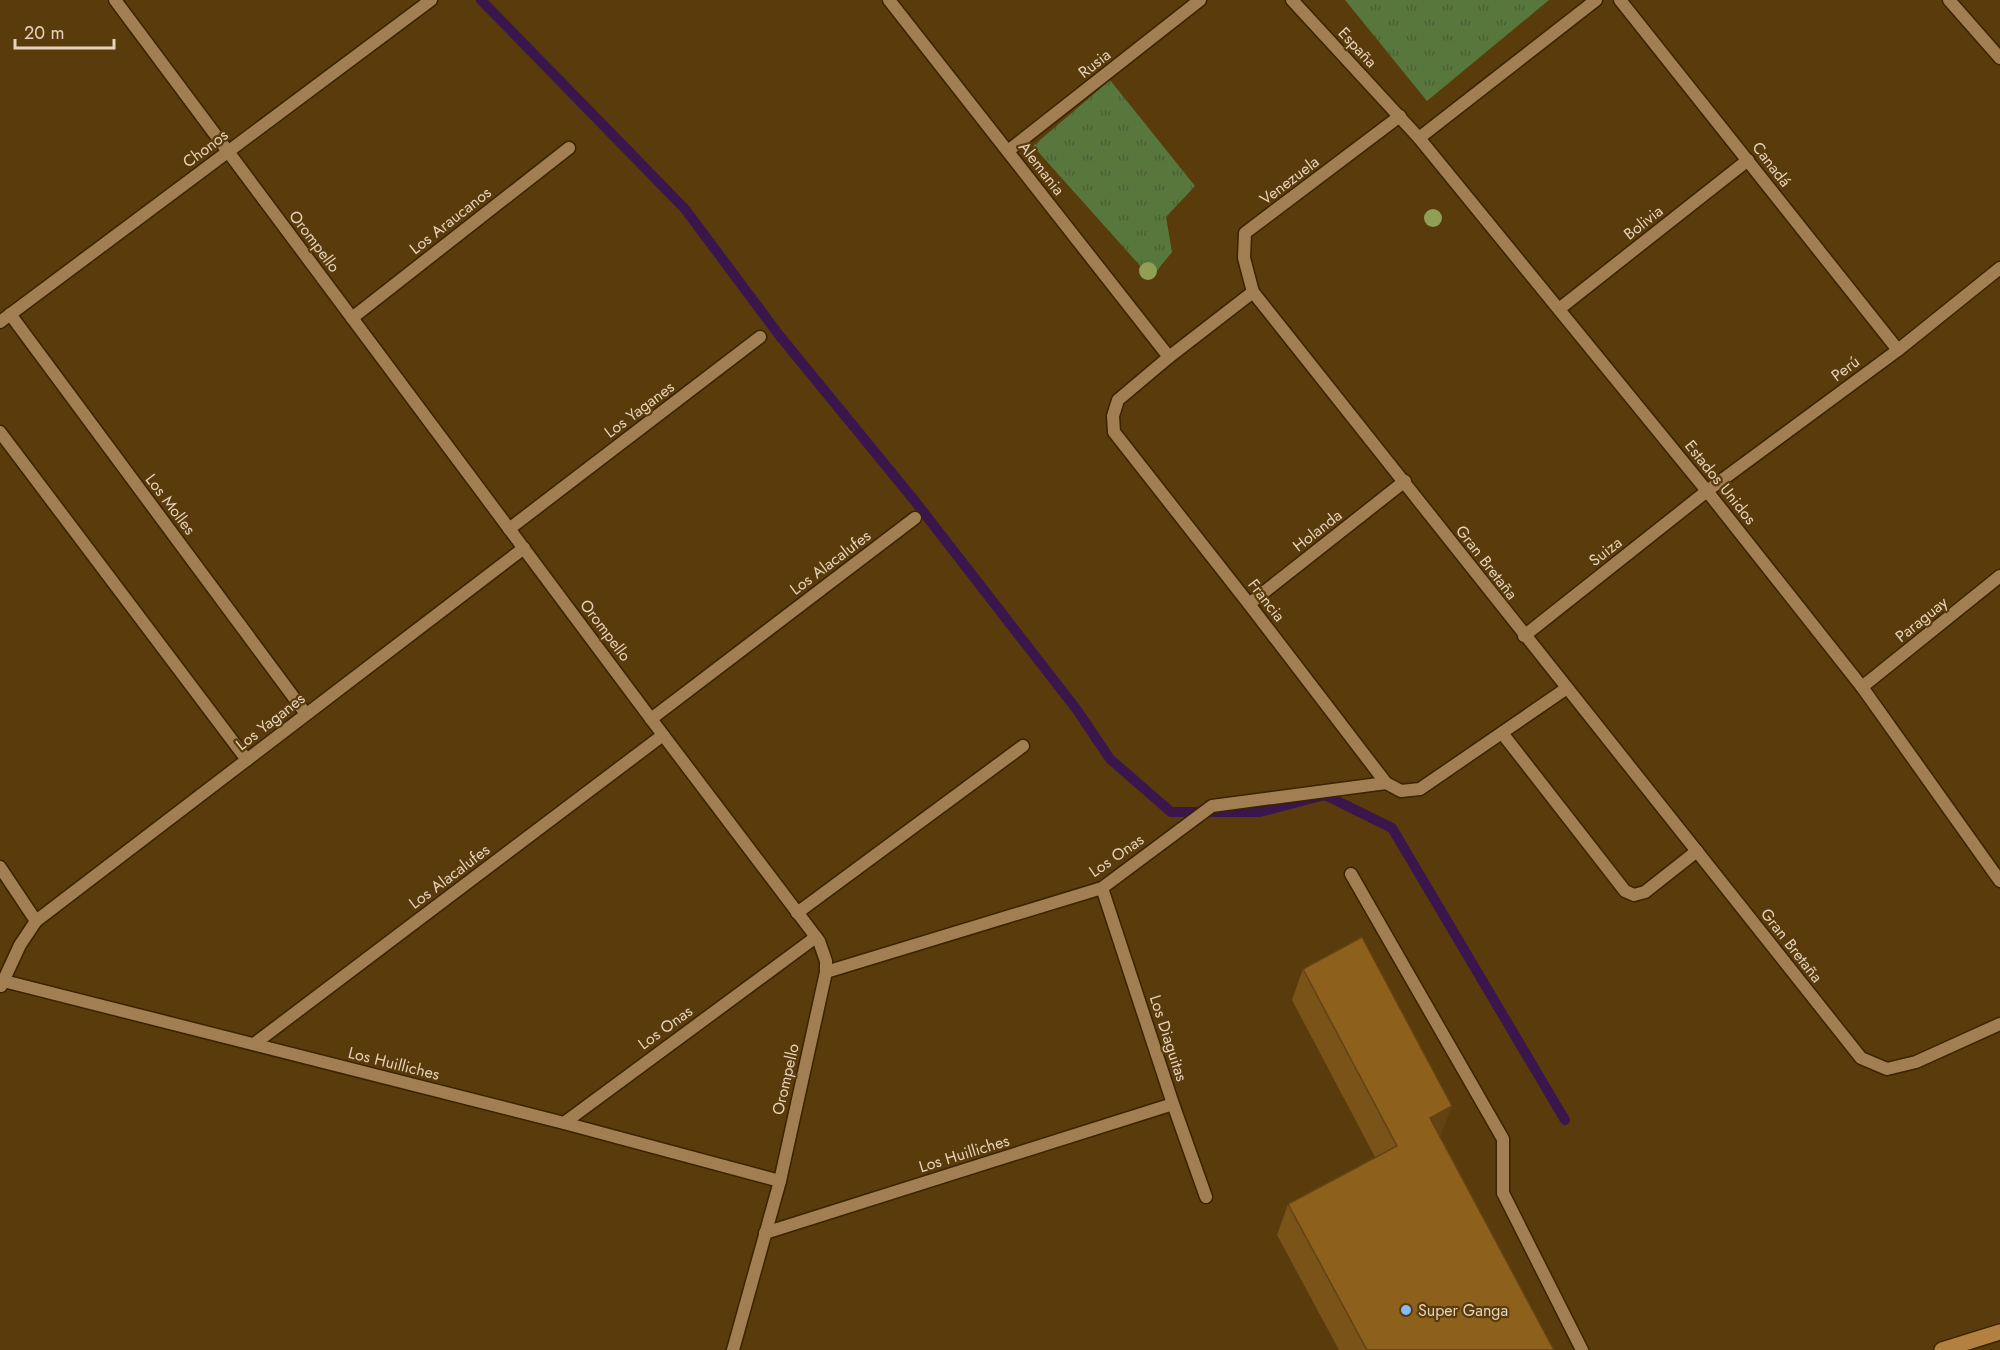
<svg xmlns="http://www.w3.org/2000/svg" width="2000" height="1350" font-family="Jost,sans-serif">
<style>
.grass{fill:url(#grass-tufts)}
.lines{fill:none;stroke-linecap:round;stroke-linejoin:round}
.stream{stroke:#3a164c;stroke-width:10}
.service-casing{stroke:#3a2300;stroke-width:15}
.pedestrian-casing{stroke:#3a2300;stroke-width:15}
.minor-casing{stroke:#3a2300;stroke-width:15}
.tertiary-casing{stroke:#3a2300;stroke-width:15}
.primary-casing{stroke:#3a2300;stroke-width:18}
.service{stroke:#a27f53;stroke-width:12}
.pedestrian{stroke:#a27f53;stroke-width:12}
.minor{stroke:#a27f53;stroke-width:12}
.tertiary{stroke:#a27f53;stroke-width:12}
.primary{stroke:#b2813f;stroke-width:15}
.tree{fill:#909e56}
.wall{fill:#795318}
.shaded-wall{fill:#634314}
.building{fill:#8d601c;stroke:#634314;stroke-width:1.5}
.poi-dot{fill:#84bcfb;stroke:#5a3b0b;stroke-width:2}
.labels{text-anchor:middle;stroke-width:4.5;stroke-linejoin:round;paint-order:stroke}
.street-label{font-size:16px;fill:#e6d3bc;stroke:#5a3b0b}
.poi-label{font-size:16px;fill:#e6d3bc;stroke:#5a3b0b;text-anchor:start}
</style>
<defs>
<pattern id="grass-tufts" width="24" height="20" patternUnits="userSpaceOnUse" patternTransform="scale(1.5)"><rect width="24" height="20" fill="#57773c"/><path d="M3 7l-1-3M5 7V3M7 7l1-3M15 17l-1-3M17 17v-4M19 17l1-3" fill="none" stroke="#4f5e3a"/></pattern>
</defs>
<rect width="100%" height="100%" fill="#5a3b0b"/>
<g class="grass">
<polygon points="1345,0 1549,0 1427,101"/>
<polygon points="1110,80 1195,186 1166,217 1172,252 1151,278 1033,146"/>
</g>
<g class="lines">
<polyline class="stream" points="481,0 685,209 779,335 914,500 1077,710 1110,759 1171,812 1260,812 1325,795 1392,828 1565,1120"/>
<g class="service-casing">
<polyline id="service" points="1351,874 1503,1139 1503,1193 1582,1350"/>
</g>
<g class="pedestrian-casing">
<polyline id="pedestrian" points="1419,138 1596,0"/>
</g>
<g class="minor-casing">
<g id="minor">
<polyline points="889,0 1169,357"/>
<polyline points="1620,0 1898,350"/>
<polyline points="1400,116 1245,233 1244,258 1253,292 1861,1058 1887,1069 1916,1062 2000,1024"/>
<polyline points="1008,151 1200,0"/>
<polyline points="1253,292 1169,357 1118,400 1113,416 1114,432 1249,604 1386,783 1401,791 1420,789 1567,688"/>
<polyline points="1559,309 1748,160"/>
<polyline points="10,314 306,714"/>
<polyline points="352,318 569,148"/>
<polyline points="0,322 431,0"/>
<polyline points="0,432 247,760"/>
<polyline points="509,529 760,337"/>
<polyline points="1249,604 1405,481"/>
<polyline points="1524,636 1707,491 1898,350 2000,268"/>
<polyline points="1862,687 2000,576"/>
<polyline points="651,719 915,518"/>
<polyline points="1502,733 1625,891 1634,895 1645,892 1697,851"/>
<polyline points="0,867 36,921 20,945 1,986"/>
<polyline points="1102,888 1173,1104 1206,1197"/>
<polyline points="797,913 1023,746"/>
<polyline points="36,921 524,548"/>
<polyline points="826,972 1102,888 1212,806 1386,783"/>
<polyline points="0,980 564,1123 780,1181"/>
<polyline points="254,1044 663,735"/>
<polyline points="564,1123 816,937"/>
<polyline points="765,1233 1173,1104"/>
</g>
</g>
<g class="tertiary-casing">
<g id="tertiary">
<polyline points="115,0 651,719 819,941 826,961 826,972 780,1181 733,1350"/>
<polyline points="1292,0 1419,138 1707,491 1862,687 2000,881"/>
<polyline points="1949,0 2000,58"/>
</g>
</g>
<g class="primary-casing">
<polyline id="primary" points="1942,1350 2000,1332"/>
</g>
<use href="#service" class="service"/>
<use href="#pedestrian" class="pedestrian"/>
<use href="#minor" class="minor"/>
<use href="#tertiary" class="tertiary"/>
<use href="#primary" class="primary"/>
</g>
<g class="tree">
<circle cx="1433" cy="218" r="9"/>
<circle cx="1148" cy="271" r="9"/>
</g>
<polygon class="wall" points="1303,969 1440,1137 1554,1350 1339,1350 1277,1235 1288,1204 1375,1157 1292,1000"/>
<polygon class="shaded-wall" points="1452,1106 1440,1137 1430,1118"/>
<polygon class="building" points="1362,937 1452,1106 1430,1118 1554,1350 1367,1350 1288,1204 1397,1146 1303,969"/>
<circle class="poi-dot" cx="1406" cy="1310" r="6"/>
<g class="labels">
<g class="street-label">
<text transform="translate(1358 47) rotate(47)" y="6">España</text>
<text transform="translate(1094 63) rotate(-38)" y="6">Rusia</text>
<text transform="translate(205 148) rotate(-37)" y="6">Chonos</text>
<text transform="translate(1772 164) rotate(52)" y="6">Canadá</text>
<text transform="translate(1042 168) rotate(52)" y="6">Alemania</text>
<text transform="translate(1289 180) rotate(-37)" y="6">Venezuela</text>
<text transform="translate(450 220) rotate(-38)" y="6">Los Araucanos</text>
<text transform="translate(1643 222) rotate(-38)" y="6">Bolivia</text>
<text transform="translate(315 241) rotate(53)" y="6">Orompello</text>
<text transform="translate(1845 368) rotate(-37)" y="6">Perú</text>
<text transform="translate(639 409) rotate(-37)" y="6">Los Yaganes</text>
<text transform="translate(1721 482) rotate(51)" y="6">Estados Unidos</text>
<text transform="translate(171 504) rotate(53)" y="6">Los Molles</text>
<text transform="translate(1317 530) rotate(-38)" y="6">Holanda</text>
<text transform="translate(1605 551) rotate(-38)" y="6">Suiza</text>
<text transform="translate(830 562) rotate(-37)" y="6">Los Alacalufes</text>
<text transform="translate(1487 562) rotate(52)" y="6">Gran Bretaña</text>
<text transform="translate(1267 600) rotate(52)" y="6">Francia</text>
<text transform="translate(1921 619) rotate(-39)" y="6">Paraguay</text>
<text transform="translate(606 630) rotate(53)" y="6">Orompello</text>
<text transform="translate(270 721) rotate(-38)" y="6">Los Yaganes</text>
<text transform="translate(1116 855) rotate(-35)" y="6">Los Onas</text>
<text transform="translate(449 876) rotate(-37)" y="6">Los Alacalufes</text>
<text transform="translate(1792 945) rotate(52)" y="6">Gran Bretaña</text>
<text transform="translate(665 1027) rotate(-36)" y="6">Los Onas</text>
<text transform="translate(1169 1038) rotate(72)" y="6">Los Diaguitas</text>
<text transform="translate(394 1063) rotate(14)" y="6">Los Huilliches</text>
<text transform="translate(785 1079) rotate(-77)" y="6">Orompello</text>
<text transform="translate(964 1153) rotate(-17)" y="6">Los Huilliches</text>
</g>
<g class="poi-label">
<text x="1418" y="1316">Super Ganga</text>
</g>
</g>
<path d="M15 39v9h99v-9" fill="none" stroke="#e6d3bc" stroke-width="3"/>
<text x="24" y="39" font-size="18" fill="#e6d3bc" stroke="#5a3b0b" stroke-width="4.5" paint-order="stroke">20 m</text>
</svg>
